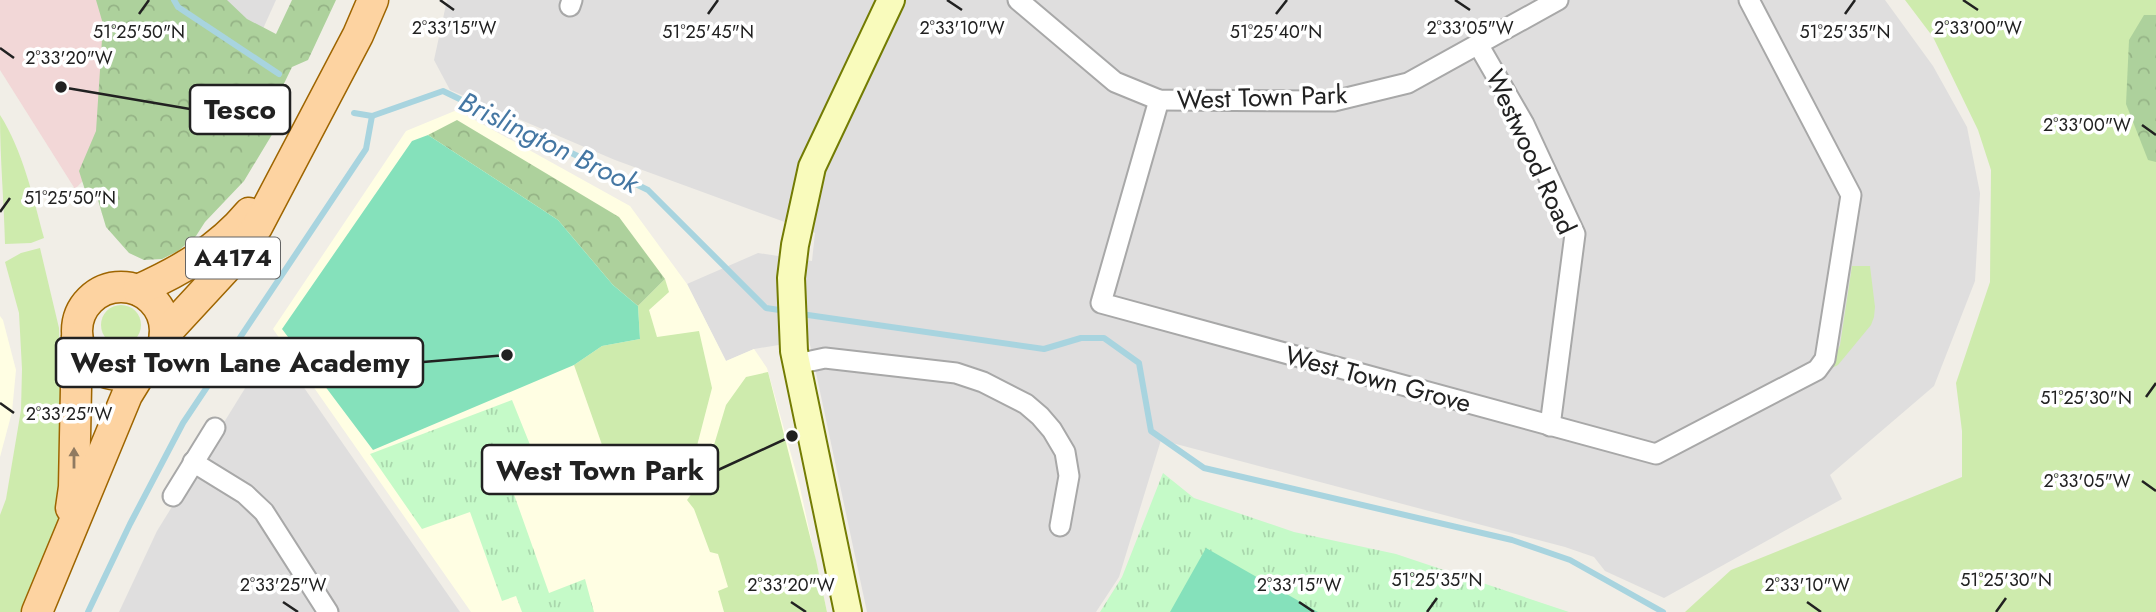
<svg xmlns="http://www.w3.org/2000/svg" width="2156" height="612" font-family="Jost,sans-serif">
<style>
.residential{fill:#dfdede}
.commercial{fill:#f2d7d7}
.education{fill:#fffee3}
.grass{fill:#ceebad}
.forest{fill:url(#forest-crowns)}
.park{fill:url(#park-tufts)}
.pitch{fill:#85e1bb}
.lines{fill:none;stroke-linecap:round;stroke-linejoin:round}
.stream{stroke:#a8d4df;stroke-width:6}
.minor-casing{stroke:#a8a8a8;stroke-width:23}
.secondary-casing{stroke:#737c03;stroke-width:30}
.primary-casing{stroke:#9e6500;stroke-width:33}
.minor{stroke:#fff;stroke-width:19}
.secondary{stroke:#f9fbbc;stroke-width:26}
.primary{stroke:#fdd3a1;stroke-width:30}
.oneway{fill:#8f7a61}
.ticks{fill:none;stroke:#212121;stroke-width:2.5}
.labels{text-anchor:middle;stroke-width:7;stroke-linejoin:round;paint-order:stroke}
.shield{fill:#fff;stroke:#646464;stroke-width:2}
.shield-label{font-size:24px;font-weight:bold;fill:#212121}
.street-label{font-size:26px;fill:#212121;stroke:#fff}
.water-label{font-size:28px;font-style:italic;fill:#4577a3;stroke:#fff}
.ticks-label{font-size:18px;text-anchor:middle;fill:#212121;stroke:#fff;stroke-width:7;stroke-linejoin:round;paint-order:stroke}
.leader{fill:none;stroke:#212121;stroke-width:2.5}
.callout-dot{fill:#212121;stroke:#fff;stroke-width:2.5}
.callout{fill:#fff;stroke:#212121;stroke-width:2.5}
.callout-label{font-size:28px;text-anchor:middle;font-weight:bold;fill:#212121}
</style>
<defs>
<pattern id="forest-crowns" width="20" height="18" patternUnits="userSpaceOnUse" patternTransform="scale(1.75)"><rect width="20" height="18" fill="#add19c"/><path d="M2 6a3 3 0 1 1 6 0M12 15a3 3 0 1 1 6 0" fill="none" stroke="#95b386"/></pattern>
<pattern id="park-tufts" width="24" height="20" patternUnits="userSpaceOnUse" patternTransform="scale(1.75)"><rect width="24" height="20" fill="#c5fac8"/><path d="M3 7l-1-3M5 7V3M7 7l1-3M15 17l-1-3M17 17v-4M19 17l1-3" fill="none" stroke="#a9d6ac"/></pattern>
</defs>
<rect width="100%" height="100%" fill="#f1eee7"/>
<g class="residential">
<polygon points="188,0 276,0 257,42"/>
<polygon points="447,0 1885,0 1933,66 1967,127 1980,193 1975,281 1934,386 1830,475 1842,499 1664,598 1605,571 1594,557 1565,547 1161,440 1119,577 1096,612 867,612 809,340 754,349 726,361 687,284 758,253 812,261 815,233 615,160 450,90 434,60"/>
<polygon points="273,343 460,612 119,612 157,531"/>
</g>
<polygon class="commercial" points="0,0 102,0 112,44 104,159 75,189 0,70"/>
<g class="education">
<polygon points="457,110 630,206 687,284 726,361 754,349 767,368 799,483 827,612 471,612 273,329 406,131"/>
<polygon points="0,316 3,320 16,370 12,412 0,457"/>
</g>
<g class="grass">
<polygon points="1905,0 2156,0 2156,612 1685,612 1731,570 1962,477 1962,431 1956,383 1990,282 1991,170 1978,130 1933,37"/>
<path d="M0,115C23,151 33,197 44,238L31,243L5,244C4,201 0,159 0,115Z"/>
<polygon points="40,248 59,328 63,496 57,530 24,612 0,612 0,515 6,499 21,410 22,369 19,313 5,262 21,253"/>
<polygon points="1852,266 1870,266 1875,307 1874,317 1871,325 1838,365 1832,368 1832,363 1840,345"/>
<polygon points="665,279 669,292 649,310 657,337 699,331 712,388 692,465 647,483 639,467 628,472 630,483 620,477 614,479 574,365 602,346 640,339 638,306"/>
<circle cx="121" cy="325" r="20"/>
<polygon points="768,372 816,560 827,612 724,612 718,591 728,587 718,554 710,552 694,509 687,500 705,475 726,405 746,377"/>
</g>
<g class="forest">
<polygon points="96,0 227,0 247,19 276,34 292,0 336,0 308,60 292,67 277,98 279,123 244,181 205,222 196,236 178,251 162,259 144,260 129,253 106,227 98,200 85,190 79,171 96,131 103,24"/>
<polygon points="2144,15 2156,15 2156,162 2148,160 2126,104 2129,40"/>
<polygon points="457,120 619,217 665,279 638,306 613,285 558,220 428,135"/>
</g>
<g class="park">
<polygon points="512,400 541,472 511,486 549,593 585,579 594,612 522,612 516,596 502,601 470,512 422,529 370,454"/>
<polygon points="1163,473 1194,498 1294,532 1396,554 1569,612 1100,612 1122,577"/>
</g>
<g class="pitch">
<polygon points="428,135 558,220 613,285 638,306 640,339 602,346 574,365 373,450 282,329 412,141"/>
<polygon points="1206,548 1318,612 1170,612"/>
</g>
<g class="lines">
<g class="stream">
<polyline points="174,0 178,7 279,74"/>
<polyline points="354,113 372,116 443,91 648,190 766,308 786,311"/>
<polyline points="801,314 1044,349 1081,338 1104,338 1139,363 1151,431 1204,468 1512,540 1570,560 1663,612"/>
<polyline points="88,612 130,524 183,423 366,149 372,116"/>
</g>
<g class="minor-casing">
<g id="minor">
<polyline points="1018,0 1115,82 1159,100 1334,101 1408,83 1558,0"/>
<polyline points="570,6 572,0"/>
<polyline points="1479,46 1524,124 1575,234 1550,426"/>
<polyline points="1159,100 1101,303 1656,454 1817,370 1825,359 1851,195 1749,0"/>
<polyline points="797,364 825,358 956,373 983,382 1026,404 1040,416 1052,430 1065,452 1069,476 1060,526"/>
<polyline points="193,462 245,494 264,512 328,612"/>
<polyline points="173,496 215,428"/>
</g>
</g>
<g class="secondary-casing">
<polyline id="secondary" points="848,612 794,351 791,278 795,245 812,167 891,0"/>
</g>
<g class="primary-casing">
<g id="primary">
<circle cx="121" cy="331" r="44"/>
<path d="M138,290C180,271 219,249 249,213"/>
<polyline points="165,334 227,267 257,227 358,35 373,0"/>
<polyline points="71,508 74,487 77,338"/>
<polyline points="37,612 127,395 143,369"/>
</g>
</g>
<use href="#minor" class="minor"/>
<use href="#secondary" class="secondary"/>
<use href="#primary" class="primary"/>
</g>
<defs><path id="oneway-solid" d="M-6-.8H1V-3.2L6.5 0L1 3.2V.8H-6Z" transform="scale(1.75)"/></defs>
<use class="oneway" href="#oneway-solid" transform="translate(74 458) rotate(-90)"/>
<path class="ticks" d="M440,0L454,10M947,0L962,10M1455,0L1470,10M1963,0L1978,10M139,14L149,0M708,14L718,0M1276,14L1287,0M1845,14L1855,0M0,48L14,58M2142,125L2156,135M0,212L10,198M2146,397L2156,383M0,403L14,413M2142,481L2156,491M283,602L298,612M791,602L806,612M1299,602L1314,612M1807,602L1821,612M1427,612L1437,598M1996,612L2006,598"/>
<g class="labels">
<rect class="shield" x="186" y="237.5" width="94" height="41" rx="5"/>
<g class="shield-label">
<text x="233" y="266">A4174</text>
</g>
<g class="street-label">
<text transform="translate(1262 97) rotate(-2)" y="9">West Town Park</text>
<text transform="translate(1531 152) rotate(65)" y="9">Westwood Road</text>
<text transform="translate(1378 379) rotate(15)" y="9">West Town Grove</text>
</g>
<g class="water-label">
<text transform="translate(549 142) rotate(26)" y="10">Brislington Brook</text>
</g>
</g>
<g class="ticks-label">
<text x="454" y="34">2°33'15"W</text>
<text x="962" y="34">2°33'10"W</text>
<text x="1470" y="34">2°33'05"W</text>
<text x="1978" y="34">2°33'00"W</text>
<text x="139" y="38">51°25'50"N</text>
<text x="708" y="38">51°25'45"N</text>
<text x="1276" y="38">51°25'40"N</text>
<text x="1845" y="38">51°25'35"N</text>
<text x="69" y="64">2°33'20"W</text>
<text x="2087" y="131">2°33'00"W</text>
<text x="70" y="204">51°25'50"N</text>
<text x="2086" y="404">51°25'30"N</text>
<text x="69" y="420">2°33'25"W</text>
<text x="2087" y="487">2°33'05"W</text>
<text x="1437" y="586">51°25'35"N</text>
<text x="2006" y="586">51°25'30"N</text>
<text x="283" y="591">2°33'25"W</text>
<text x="791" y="591">2°33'20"W</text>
<text x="1299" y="591">2°33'15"W</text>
<text x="1807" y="591">2°33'10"W</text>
</g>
<path class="leader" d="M61 87L190 109M507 355L423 362M792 436L718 470"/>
<g class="callout-dot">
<circle cx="61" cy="87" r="7"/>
<circle cx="507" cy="355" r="7"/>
<circle cx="792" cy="436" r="7"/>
</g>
<g class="callout">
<rect x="190" y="85" width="100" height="49" rx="7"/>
<rect x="56" y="338" width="367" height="49" rx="7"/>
<rect x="482" y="445" width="236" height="49" rx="7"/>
</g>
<g class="callout-label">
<text x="240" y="119">Tesco</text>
<text x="240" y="372">West Town Lane Academy</text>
<text x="600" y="480">West Town Park</text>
</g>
</svg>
